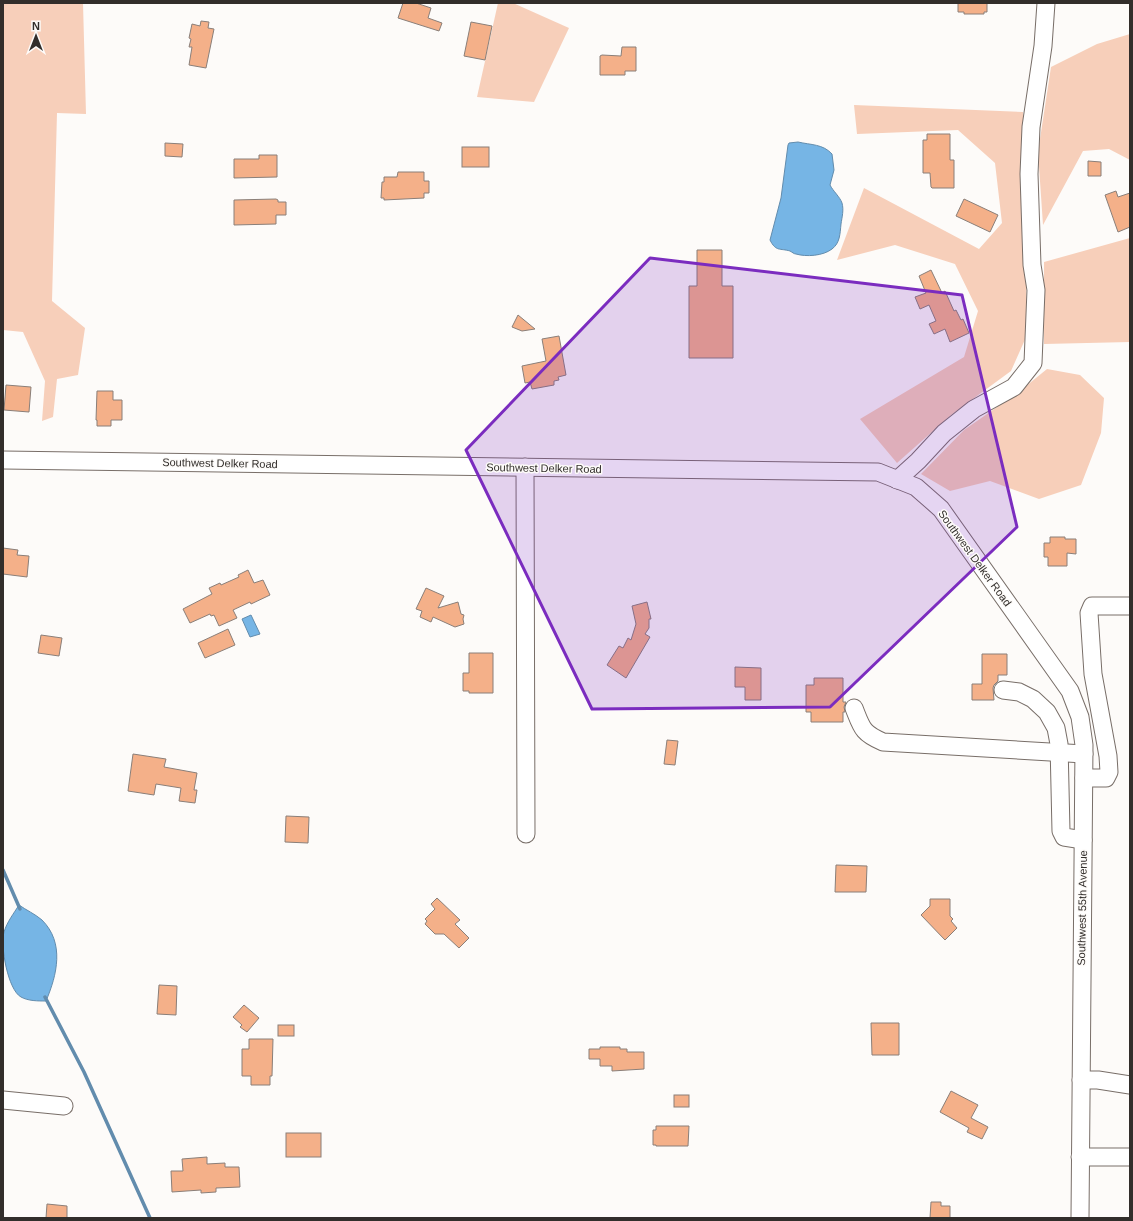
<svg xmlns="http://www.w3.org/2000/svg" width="1133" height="1221" font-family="Arial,sans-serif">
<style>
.green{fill:#f7cfba}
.water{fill:#76b5e5;stroke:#628cad}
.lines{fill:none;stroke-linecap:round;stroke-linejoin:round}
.stream{stroke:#628cad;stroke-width:3.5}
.building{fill:#f4b089;stroke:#8a7f79}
.minor-casing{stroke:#786e68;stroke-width:19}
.minor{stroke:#fff;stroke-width:17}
.marked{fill:#7b2cbf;fill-opacity:0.2;stroke:#7b2cbf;stroke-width:3;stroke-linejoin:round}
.labels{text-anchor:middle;stroke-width:3;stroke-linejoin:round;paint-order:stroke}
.street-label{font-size:11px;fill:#322e2b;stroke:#fdfbf9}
</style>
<rect width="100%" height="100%" fill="#fdfbf9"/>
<g class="green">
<polygon points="3,3 83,3 86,114 57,113 52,301 85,328 78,375 57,379 53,417 42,421 45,381 23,332 3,330"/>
<polygon points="498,3 513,3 569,28 534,102 477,97"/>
<polygon points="1130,34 1130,160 1109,149 1083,151 1043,225 1038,152 1051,67 1097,44"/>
<polygon points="854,105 1023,112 1027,335 1011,371 951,415 897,463 860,419 964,357 978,311 955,264 895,245 837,260 864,188 979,249 1002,223 995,163 958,130 857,134"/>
<polygon points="1130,238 1130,342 1044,344 1044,262"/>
<polygon points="1047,369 1080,375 1104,398 1101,433 1081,485 1039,499 990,481 950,491 921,474 964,430 1020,391"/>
</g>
<g class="water">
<path d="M798,142C811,145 823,144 832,154L834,170L830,185C833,191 840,197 842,203C844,210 842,217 841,224C840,234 840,243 832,249C823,256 806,257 796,254C794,254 792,252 790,251C780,248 776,252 770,240L781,198L788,145L789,143Z"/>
<polygon points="251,615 260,634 250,637 242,619"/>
<path d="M19,905C26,910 35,914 42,920C65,943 57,975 46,1001C38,1001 28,1001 21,997C8,990 0,946 4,932C7,922 14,913 19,905Z"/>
</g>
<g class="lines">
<g class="stream">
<polyline points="3,870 20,909"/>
<polyline points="45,997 84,1072 150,1218"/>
</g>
</g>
<g class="building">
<polygon points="403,3 416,3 431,8 428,18 442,23 439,31 398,18"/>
<polygon points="958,3 987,3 987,12 984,12 984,14 964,14 964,12 958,12"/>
<polygon points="201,21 209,22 208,28 214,29 206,68 189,65 192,47 189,47 191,39 189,38 192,24 200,26"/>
<polygon points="471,22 492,26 485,60 464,56"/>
<polygon points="622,47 636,47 636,71 625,71 625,75 600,75 600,56 602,55 621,56"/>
<polygon points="927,134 950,134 950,160 954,160 954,188 932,188 931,187 930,173 923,173 923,140 927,140"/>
<polygon points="165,143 183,144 182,157 165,156"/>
<rect x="462" y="147" width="27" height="20"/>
<polygon points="259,155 277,155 277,177 234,178 234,159 259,159"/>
<polygon points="1088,161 1101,162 1101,176 1088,176"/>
<polygon points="398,172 424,172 424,181 429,181 429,193 424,193 424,198 384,200 384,198 381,198 382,182 384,182 384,177 397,177"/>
<polygon points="1116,191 1118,197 1130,193 1130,227 1118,232 1105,195"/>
<polygon points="276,199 278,200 278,202 286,202 286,215 276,215 276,224 234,225 234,200"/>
<polygon points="964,199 998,215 990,232 956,216"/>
<polygon points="697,250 722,250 722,286 733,286 733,358 689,358 689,286 697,286"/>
<polygon points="931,270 942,293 945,291 954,311 956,310 961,320 963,319 969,333 950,342 945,329 934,334 929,324 936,321 929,305 920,309 915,297 926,293 919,276"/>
<polygon points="518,315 535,329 522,331 512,327"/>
<polygon points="559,336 566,375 558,377 559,380 554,381 554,385 532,389 530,382 525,383 522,366 546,361 542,339"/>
<polygon points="6,385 31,387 29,412 4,410"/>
<polygon points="97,391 113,391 113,400 122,400 122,420 111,420 111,426 97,426 97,420 96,420"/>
<polygon points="1050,537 1065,537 1065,539 1076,539 1076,554 1067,553 1067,566 1048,566 1048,557 1044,557 1044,543 1050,543"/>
<polygon points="3,548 18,550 17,555 29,556 27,577 3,574"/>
<polygon points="248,570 254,583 263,580 270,595 251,604 250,602 233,610 237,618 219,626 214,615 211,616 210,614 190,623 183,609 212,594 209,588 220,583 221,585 239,577 238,575"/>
<polygon points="426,588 444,596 438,608 458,602 461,614 464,615 463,619 464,624 455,627 433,617 431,622 420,617 422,611 416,609"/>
<polygon points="647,602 651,619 649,619 649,628 645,634 650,637 626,678 607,665 619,646 623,648 628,638 631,640 636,624 632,606"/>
<polygon points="228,629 235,645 205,658 198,643"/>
<polygon points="41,635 62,638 59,656 38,653"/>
<polygon points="469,653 493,653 493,693 469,693 469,691 463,691 463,673 469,673"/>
<polygon points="982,654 1007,654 1007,675 998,675 998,681 994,685 993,688 994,700 972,700 972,684 982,684"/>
<polygon points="735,667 761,668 761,700 745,700 745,687 735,687"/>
<polygon points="814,678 843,678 843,702 846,702 844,707 845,712 843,712 843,722 811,722 811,712 806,712 806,685 814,685"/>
<polygon points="667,740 678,741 675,765 664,764"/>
<polygon points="133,754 166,759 164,767 197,773 194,790 197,790 195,803 179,801 181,788 156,784 154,795 128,791"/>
<polygon points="286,816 309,817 308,843 285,842"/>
<polygon points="836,865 867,866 866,892 835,892"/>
<polygon points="437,898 460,920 455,924 469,938 459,948 444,934 435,934 425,924 427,921 425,919 435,909 431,904"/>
<polygon points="930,899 950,899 950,916 953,919 951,921 957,928 945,940 921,915 930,906"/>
<polygon points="159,985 177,986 176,1015 157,1014"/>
<polygon points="244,1005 259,1018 247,1032 240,1027 242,1025 233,1017"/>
<polygon points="871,1023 899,1023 899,1055 872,1055"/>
<rect x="278" y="1025" width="16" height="11"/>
<polygon points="249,1039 273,1039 272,1076 270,1076 270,1085 251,1085 251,1076 242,1076 242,1049 249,1049"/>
<polygon points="600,1047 620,1047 620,1049 627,1049 627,1052 644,1052 644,1069 612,1071 612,1066 600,1066 600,1059 589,1059 589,1049 600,1049"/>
<polygon points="951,1091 978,1105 971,1118 988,1127 982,1139 967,1132 969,1128 940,1112"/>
<rect x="674" y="1095" width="15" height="12"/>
<polygon points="656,1126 689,1126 688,1146 656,1146 656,1145 653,1145 653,1130 656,1130"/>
<rect x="286" y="1133" width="35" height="24"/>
<polygon points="207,1157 207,1164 225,1163 225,1167 239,1167 240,1187 216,1188 216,1192 201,1193 201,1190 172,1192 171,1171 183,1171 182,1159"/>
<polygon points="931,1202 941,1202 941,1206 950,1206 950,1218 930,1218"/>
<polygon points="47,1204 67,1206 67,1218 46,1218"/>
</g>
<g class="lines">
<g class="minor-casing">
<g id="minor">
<polyline points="3,460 878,472 916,487 941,509 1070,691 1080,717 1084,745 1080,1218"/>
<polyline points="525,467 526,834"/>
<polyline points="897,480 918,461 944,433 974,409 1014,387 1033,363 1036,290 1032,265 1029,174 1031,127 1043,46 1046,3"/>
<polyline points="1003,690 1019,692 1033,699 1047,712 1056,728 1059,744 1061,831 1064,837 1083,840"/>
<path d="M854,708C862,728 862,733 883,742L1084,754"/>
<polyline points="1084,778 1106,778 1109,772 1108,756 1093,674 1089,613 1092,606 1130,606"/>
<polyline points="1081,1080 1098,1080 1130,1085"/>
<polyline points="3,1100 64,1106"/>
<polyline points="1080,1157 1130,1157"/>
</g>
</g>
<use href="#minor" class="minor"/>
</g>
<path class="marked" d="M650,258L962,295L1017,527L830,707L592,709L466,450Z"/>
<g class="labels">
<g class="street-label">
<text transform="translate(220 463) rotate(1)" y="4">Southwest Delker Road</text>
<text transform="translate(544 468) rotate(1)" y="4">Southwest Delker Road</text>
<text transform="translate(975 558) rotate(54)" y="4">Southwest Delker Road</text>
<text transform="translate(1082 908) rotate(-89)" y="4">Southwest 55th Avenue</text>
</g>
</g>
<rect width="1133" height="1221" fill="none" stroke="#322e2b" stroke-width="8"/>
<g transform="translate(36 36)" stroke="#fdfbf9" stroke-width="3" paint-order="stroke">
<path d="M0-3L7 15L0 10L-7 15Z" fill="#322e2b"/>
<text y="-6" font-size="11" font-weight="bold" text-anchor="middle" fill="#322e2b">N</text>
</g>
</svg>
